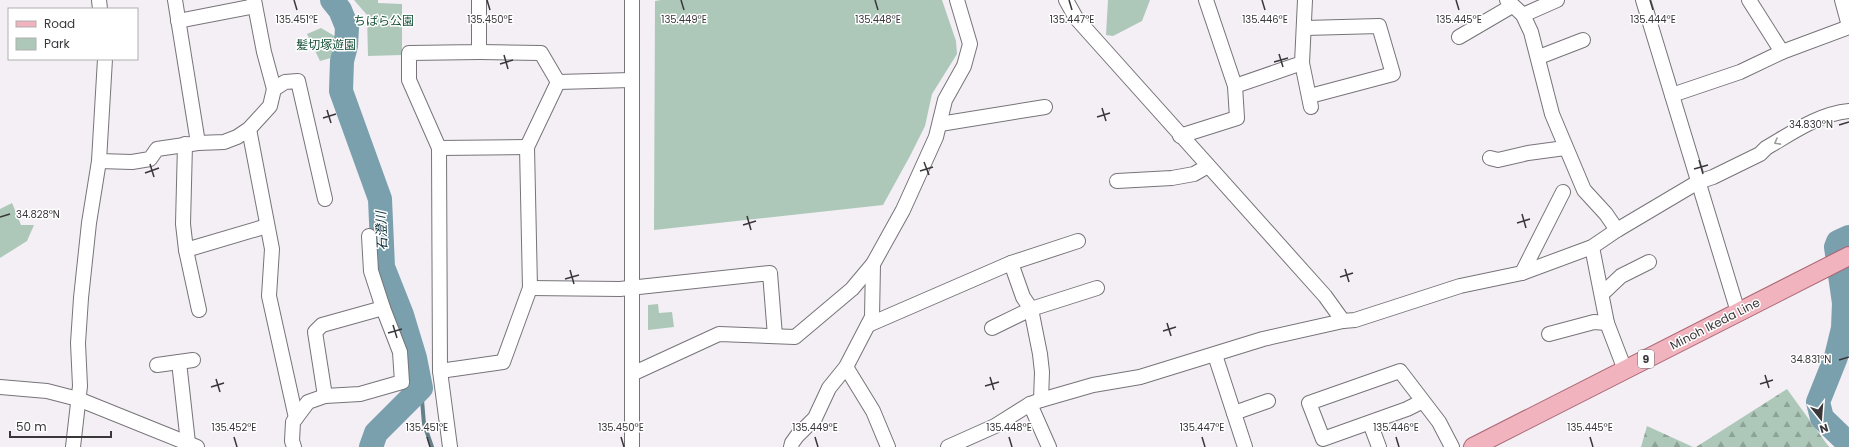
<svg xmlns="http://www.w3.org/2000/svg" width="1849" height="447" font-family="Poppins,'Noto Sans JP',sans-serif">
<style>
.green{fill:#adc8b8}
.forest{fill:url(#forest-firs)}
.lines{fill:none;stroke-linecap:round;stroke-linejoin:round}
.stream{stroke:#66808a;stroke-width:4}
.river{stroke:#7a9fad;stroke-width:24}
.minor-casing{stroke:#777479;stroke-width:16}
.major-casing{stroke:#aa6673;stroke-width:20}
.minor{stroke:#fff;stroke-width:14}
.major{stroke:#f1b3bd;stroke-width:18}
.oneway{stroke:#9c9b9c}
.ticks{fill:none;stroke:#39373a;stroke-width:1.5}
.labels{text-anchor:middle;stroke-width:3;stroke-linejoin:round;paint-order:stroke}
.shield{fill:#fff;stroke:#747375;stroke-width:1}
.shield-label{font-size:11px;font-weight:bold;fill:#39373a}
.park-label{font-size:12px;fill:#155137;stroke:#fff}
.street-label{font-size:12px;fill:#39373a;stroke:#fff}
.water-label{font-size:13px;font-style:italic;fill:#092e3a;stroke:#fff}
.ticks-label{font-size:10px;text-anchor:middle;fill:#39373a;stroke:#fff;stroke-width:3;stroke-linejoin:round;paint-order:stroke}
</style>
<defs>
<pattern id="forest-firs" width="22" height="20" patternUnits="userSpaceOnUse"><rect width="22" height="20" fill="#adc8b8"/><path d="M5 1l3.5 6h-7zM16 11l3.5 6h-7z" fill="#8ea397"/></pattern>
</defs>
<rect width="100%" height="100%" fill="#f3eff5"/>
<g class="green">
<polygon points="354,0 378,0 378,3 402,4 402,55 368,56 367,15"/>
<polygon points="661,0 942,0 956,41 957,54 932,94 925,126 910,156 883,205 654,230 655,1"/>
<polygon points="1108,0 1150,0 1142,21 1113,36 1106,35"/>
<polygon points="321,28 338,38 338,56 320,61 307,34"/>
<polygon points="12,203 21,225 34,225 27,241 0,258 0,209"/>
<polygon points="658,304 659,313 672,312 674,327 648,330 648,305"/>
</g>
<g class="forest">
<polygon points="1787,389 1829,447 1696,447"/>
<polygon points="1647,426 1693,447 1641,447"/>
</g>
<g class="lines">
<polyline class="stream" points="421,388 424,424 432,447"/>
<g class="river">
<polyline points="332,0 340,10 347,27 346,46 342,61 341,91 380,199 383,267 402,315 415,358 421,388 376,433 371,447"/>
<polyline points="1849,237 1838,242 1836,247 1844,303 1843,328 1836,357 1818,402 1822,418 1849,444"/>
</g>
<g class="minor-casing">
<g id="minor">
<polyline points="99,0 100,9"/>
<polyline points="175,0 198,143"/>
<polyline points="254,0 264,52 274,89"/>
<polyline points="632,0 632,447"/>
<polyline points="1066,0 1076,18 1325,296 1343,321"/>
<polyline points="1507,0 1523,15 1531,32 1552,114 1584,190 1606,214 1617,230"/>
<polyline points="1643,0 1738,312"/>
<polyline points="1749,0 1782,52"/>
<polyline points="1842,0 1849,26"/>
<polyline points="1523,15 1557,0"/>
<polyline points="178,21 255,6"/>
<polyline points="1305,28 1379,26 1393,74 1310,96"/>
<polyline points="1459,37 1512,6"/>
<polyline points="479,52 541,53 558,82 631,80"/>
<polyline points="1539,57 1583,40"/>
<polyline points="1302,63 1311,107"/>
<polyline points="1235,86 1302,63 1305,0"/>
<polyline points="1672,95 1740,72 1782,52 1849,27"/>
<polyline points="940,124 1045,107"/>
<polyline points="249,129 272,249 269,296 296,418"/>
<polyline points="1180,136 1237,118 1235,86 1206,0"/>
<polyline points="185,144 183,224 186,250 199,310"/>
<polyline points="439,148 527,147"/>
<polyline points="1490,158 1498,160 1528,153 1565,148"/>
<polyline points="99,161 132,162 150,159 157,149 198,143 224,142 237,137 249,129 270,106 274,89 285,82 298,81 325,199"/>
<polyline points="1117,181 1172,178 1194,174 1208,166"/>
<polyline points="1592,247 1607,323 1625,370"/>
<polyline points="186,250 267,226"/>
<polyline points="1011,263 1023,297 1031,309 1040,354 1042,372 1041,400"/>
<polyline points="1522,273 1563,192"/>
<polyline points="530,288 620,289 770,273 775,336"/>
<polyline points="1602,294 1621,276 1649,262"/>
<polyline points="868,325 1011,263 1078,241"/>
<polyline points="992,328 1031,309 1097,288"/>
<polyline points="1549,334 1594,322 1607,323"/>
<polyline points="1215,355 1245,447"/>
<polyline points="179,362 188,443"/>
<polyline points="157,365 193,360"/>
<polyline points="846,367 873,411 888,447"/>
<polyline points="440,371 503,362 530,288 527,147 558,82"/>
<polyline points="632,374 719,334 795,337 852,289 873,264 903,210 936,137 945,100 964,66 970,44 957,0"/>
<polyline points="0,387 47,391 78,399 197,447"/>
<polyline points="325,396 315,332 322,325 383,308"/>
<polyline points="1423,401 1407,409 1323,439 1309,403 1400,371 1439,422 1452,447"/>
<polyline points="1030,404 1049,447"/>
<polyline points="1234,413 1268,401"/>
<polyline points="1370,423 1379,447"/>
<polyline points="73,447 80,386 78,343 81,298 89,223 99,161 105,59"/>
<polyline points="294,447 292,441 293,422 308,402 325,396 360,394 402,382 400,352 383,308 371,271 369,236"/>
<polyline points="450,447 440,371 439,148 409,80 409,53 479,52 479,0"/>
<polyline points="791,447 792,443 797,436 815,418 829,388 846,367 872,317 873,264"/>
<path d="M948,447L995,426L1030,404L1041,400L1093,385L1140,377L1263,339L1343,321L1355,320L1460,286L1522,273L1592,247L1617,230L1698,182L1713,177L1760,154L1766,148C1792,133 1818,114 1849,111"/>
</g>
</g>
<g class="major-casing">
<polyline id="major" points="1473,447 1849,256"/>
</g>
<use href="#minor" class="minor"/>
<use href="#major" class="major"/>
</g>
<defs><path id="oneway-chevron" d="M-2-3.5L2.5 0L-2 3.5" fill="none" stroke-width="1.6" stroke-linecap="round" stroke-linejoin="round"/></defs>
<use class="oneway" href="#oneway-chevron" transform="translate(1777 142) rotate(151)"/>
<path class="ticks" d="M294,0L297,10M487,0L490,10M681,0L684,10M875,0L878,10M1069,0L1072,10M1262,0L1265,10M1456,0L1459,10M1650,0L1653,10M1279,54L1283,67M504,55L508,69M1274,62L1288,58M500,64L513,60M1102,108L1106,121M327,110L331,123M1097,117L1110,113M323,118L336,114M1839,125L1849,122M1699,160L1703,174M924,162L929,175M150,164L154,177M1694,169L1708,165M920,171L933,167M145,173L159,168M1522,214L1526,228M747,216L751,230M0,217L10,214M1517,223L1530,219M743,225L756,221M1345,269L1349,282M570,270L574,284M1340,277L1353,273M565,279L579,275M1167,323L1171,336M393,325L397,338M1163,331L1176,327M388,333L402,329M1839,360L1849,357M1765,375L1769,388M990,377L994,390M216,379L220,392M1760,384L1773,380M985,386L999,382M211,387L224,383M234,437L237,447M427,437L430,447M621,437L624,447M815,437L818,447M1009,437L1012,447M1202,437L1205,447M1396,437L1399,447M1590,437L1593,447"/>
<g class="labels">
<rect class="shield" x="1638" y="350" width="16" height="18" rx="3"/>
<g class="shield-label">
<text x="1646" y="363">9</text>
</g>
<g class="park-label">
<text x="384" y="25">ちばら公園</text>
<text x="326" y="49">髪切塚遊園</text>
</g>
<g class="street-label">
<text transform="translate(1715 324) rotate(-27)" y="4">Minoh Ikeda Line</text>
</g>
<g class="water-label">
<text transform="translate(381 231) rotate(-92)" y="5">石澄川</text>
</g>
</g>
<g class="ticks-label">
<text x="297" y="23">135.451°E</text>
<text x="490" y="23">135.450°E</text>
<text x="684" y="23">135.449°E</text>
<text x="878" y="23">135.448°E</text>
<text x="1072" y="23">135.447°E</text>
<text x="1265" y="23">135.446°E</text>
<text x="1459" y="23">135.445°E</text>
<text x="1653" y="23">135.444°E</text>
<text x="1811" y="128">34.830°N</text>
<text x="38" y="218">34.828°N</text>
<text x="1811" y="363">34.831°N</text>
<text x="234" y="431">135.452°E</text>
<text x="427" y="431">135.451°E</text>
<text x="621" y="431">135.450°E</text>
<text x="815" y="431">135.449°E</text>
<text x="1009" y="431">135.448°E</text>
<text x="1202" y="431">135.447°E</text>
<text x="1396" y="431">135.446°E</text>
<text x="1590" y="431">135.445°E</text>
</g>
<rect x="8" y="8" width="130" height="52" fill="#ffffff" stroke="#b0afb0"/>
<rect x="16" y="21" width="20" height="6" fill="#f1b3bd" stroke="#b0afb0"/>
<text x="44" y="28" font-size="12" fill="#39373a">Road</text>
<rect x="16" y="38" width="20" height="12" fill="#adc8b8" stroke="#b0afb0"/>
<text x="44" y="48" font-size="12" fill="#39373a">Park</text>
<g transform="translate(1821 419) rotate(163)" stroke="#ffffff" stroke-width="3" paint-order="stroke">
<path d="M0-3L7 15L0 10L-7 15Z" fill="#39373a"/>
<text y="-6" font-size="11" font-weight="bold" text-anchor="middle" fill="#39373a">N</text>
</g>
<path d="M10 431v6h101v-6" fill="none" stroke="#39373a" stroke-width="2"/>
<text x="16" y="431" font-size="12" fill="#39373a" stroke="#ffffff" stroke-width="3" paint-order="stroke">50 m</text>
</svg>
